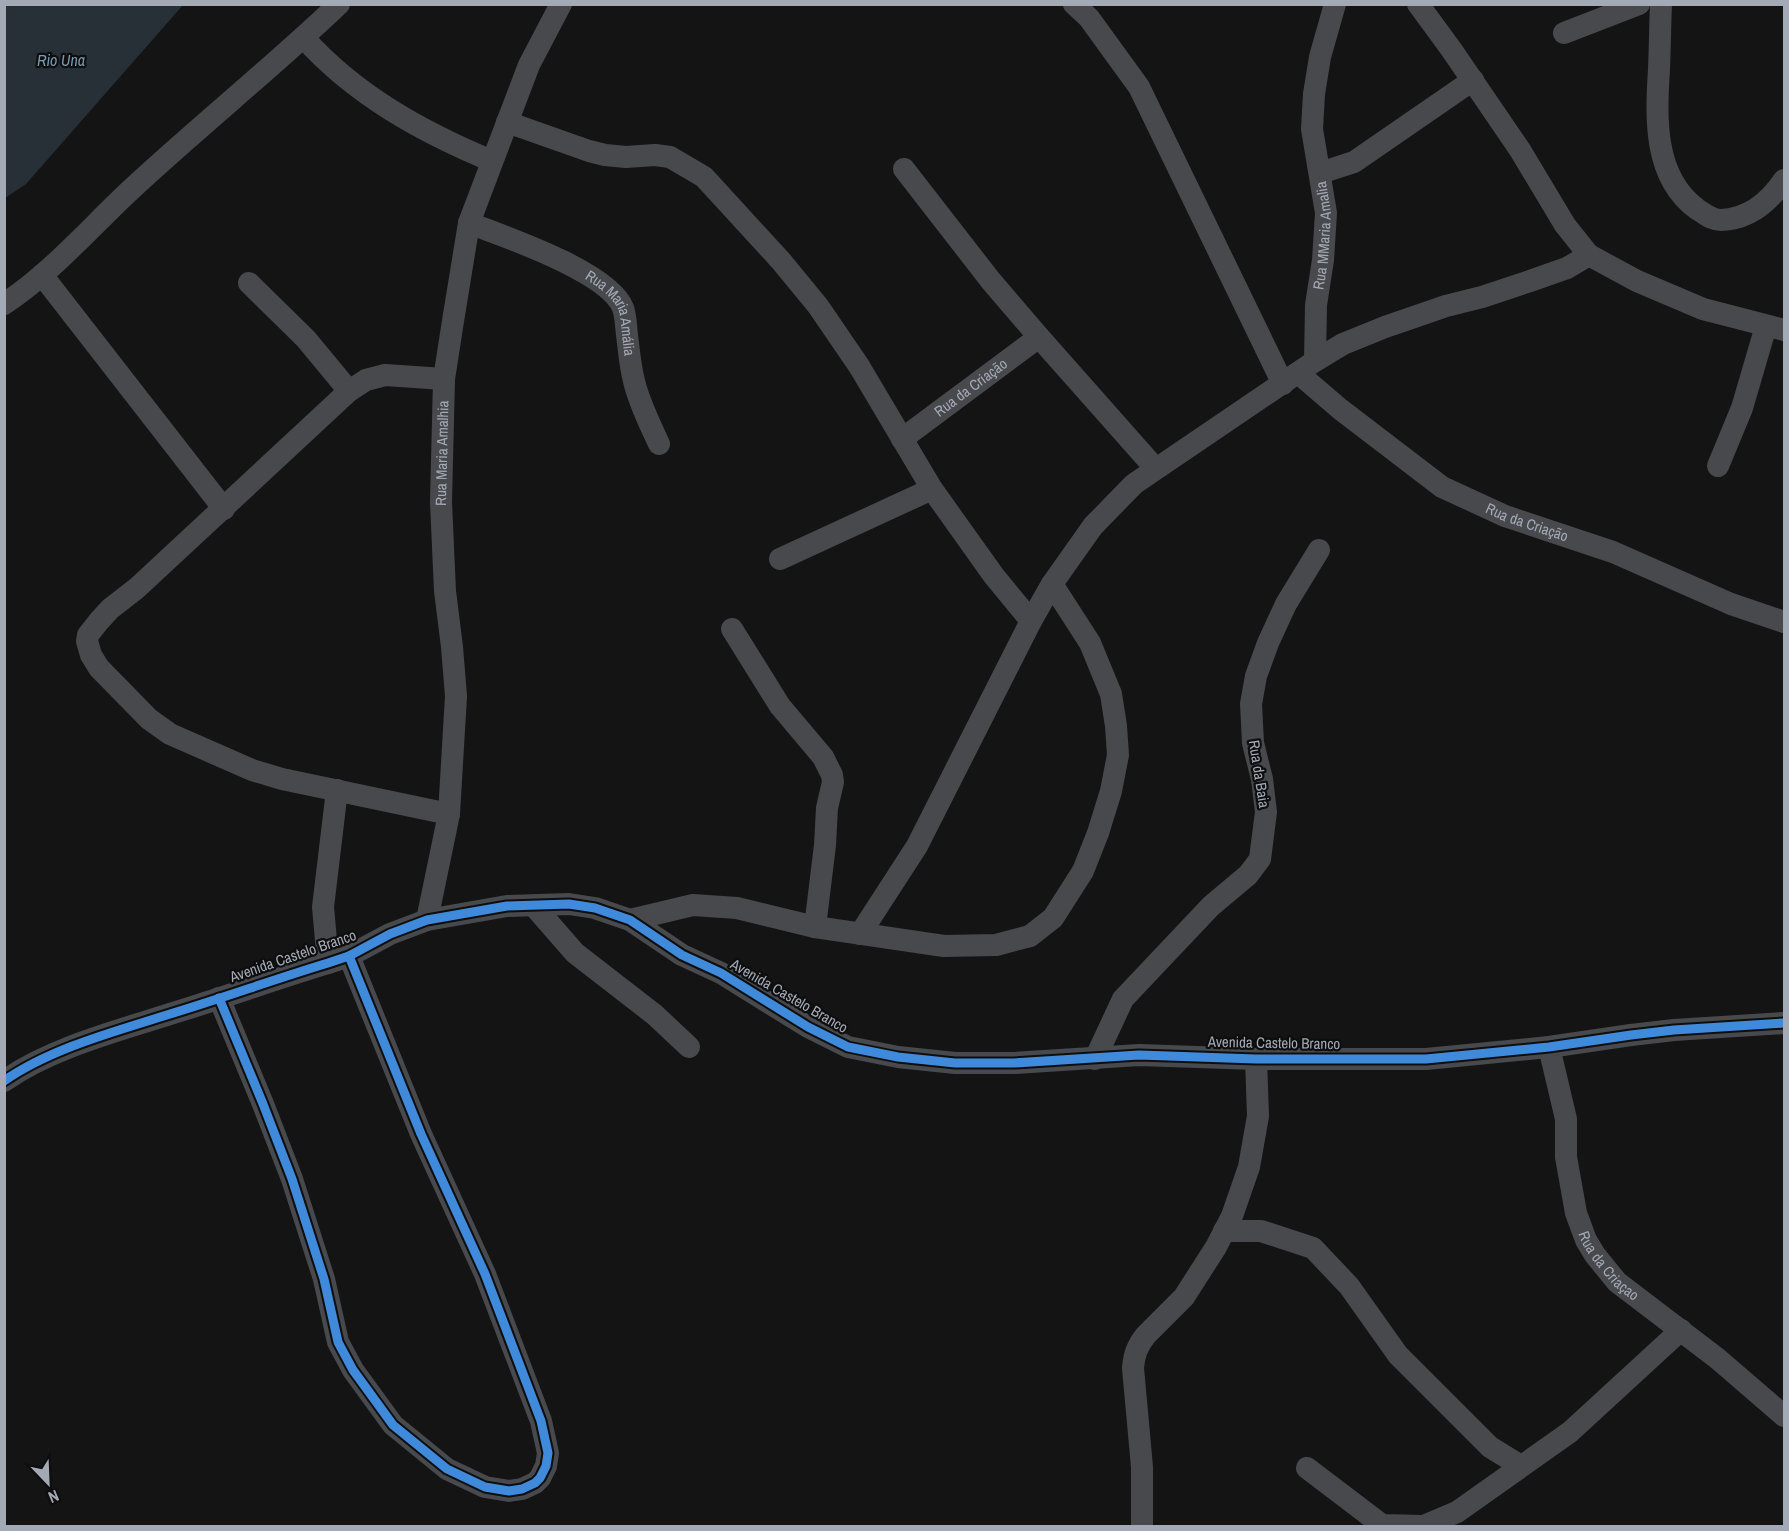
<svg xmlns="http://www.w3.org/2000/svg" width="1789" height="1531" font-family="'Archivo Narrow',sans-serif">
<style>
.water{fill:#263036}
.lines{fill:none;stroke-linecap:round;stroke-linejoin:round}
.minor{stroke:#47494d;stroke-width:22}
.cycleway-casing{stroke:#0e0e0f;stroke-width:13}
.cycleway{stroke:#408adc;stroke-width:9}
.labels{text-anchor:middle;stroke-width:4.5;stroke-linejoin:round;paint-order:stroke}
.street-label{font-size:15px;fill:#a3aab6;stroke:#0e0e0f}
.water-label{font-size:16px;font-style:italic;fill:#789cb3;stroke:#0e0e0f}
</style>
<rect width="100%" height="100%" fill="#141414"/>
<polygon class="water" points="5,4 183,5 26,184 5,198"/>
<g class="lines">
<g class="minor">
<polyline points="1074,4 1089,18 1139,87 1283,384"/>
<polyline points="1418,4 1451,49 1520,150 1565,225 1589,255 1637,281 1703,309 1784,330"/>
<path d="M1661,4C1660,26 1660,47 1659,69C1656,117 1653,177 1697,209C1705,214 1711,220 1721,220C1749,219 1769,202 1784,180"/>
<polyline points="1564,33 1639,4"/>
<path d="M304,38C355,95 422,132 492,161"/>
<polyline points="507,122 589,151 605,155 626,157 655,155 670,157 704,177 781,261 818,306 859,366 932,489 994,576 1031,621"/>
<polyline points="904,169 991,281 1039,337 1155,468"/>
<polyline points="1320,173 1354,162 1473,80"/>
<path id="s1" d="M469,223C506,237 609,272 623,308C626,317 626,327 627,335C629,350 630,366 634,381C639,403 650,424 659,444"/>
<polyline points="42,275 224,509"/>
<polyline points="249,283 306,339 349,391 366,380 385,375 444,379"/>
<path d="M4,304C54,271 93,224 137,184C203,123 274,66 339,4"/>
<path id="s2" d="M1315,361L1316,305L1323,260L1326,213L1312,129L1314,94L1320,57L1335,4"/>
<path id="s3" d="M1298,373L1340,409L1442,487L1505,516L1613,552L1731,604L1784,622"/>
<polyline points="349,391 137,588 110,609 99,621 88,635 87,641 91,655 99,668 149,719 170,734 252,770 282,779 449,814"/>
<path id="s4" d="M902,439L1039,337"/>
<polyline points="1718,466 1742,408 1766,326"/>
<polyline points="780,559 932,489"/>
<polyline points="732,629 780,706 823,757 832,775 833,782 827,808 825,845 815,927"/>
<polyline points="534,906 575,953 655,1015 689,1047"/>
<path id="s5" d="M427,920L449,814L456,696L452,647L445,591L441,502L444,379L453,321L469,223L529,65L561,4"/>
<polyline points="630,920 693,905 737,908 815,927 944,946 996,945 1030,936 1053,918 1083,871 1098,833 1111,791 1118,755 1116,726 1111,694 1090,643 1052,584"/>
<polyline points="860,934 917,846 1031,621 1052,584 1093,526 1134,484 1315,361 1343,344 1385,327 1446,306 1482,297 1530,281 1567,268 1589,255"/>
<polyline points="328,963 323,907 337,790"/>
<polyline points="219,998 263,1104 292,1179 324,1279 338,1342 353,1370 393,1425 447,1469 485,1487 509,1491 522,1489 535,1483 540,1478 546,1466 548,1453 541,1421 485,1274 421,1134 349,956"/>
<path id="s6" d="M1549,1047L1566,1119V1157L1576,1213L1586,1240L1595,1255L1617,1282L1718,1359L1784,1416"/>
<polyline points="1095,1059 1123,999 1211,906 1248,875 1260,859 1266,812 1262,779 1253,743 1251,704 1256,676 1268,643 1286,604 1319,550"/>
<path d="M4,1081C51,1048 117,1031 170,1014C223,998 275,979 328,963L349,956L390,934L427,920L507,906L569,904L595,908L630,920L682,955L721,973L808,1027L848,1047L898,1057L955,1063H1014L1139,1055L1256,1059H1426L1549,1047L1631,1035L1674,1030L1784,1023"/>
<polyline points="1224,1231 1261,1231 1313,1248 1349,1286 1398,1355 1490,1447 1521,1466"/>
<polyline points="1307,1468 1382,1525 1424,1526 1457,1512 1570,1432 1681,1330"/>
<path d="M1142,1526V1467L1133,1368C1134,1355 1137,1346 1146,1335L1184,1297L1216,1247L1232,1216L1249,1167L1258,1116L1256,1059"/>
</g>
<g class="cycleway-casing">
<g id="cycleway">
<polyline points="219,998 263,1104 292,1179 324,1279 338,1342 353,1370 393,1425 447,1469 485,1487 509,1491 522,1489 535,1483 540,1478 546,1466 548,1453 541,1421 485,1274 421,1134 349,956"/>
<path d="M4,1081C51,1048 117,1031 170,1014C223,998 275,979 328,963L349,956L390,934L427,920L507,906L569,904L595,908L630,920L682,955L721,973L808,1027L848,1047L898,1057L955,1063H1014L1139,1055L1256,1059H1426L1549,1047L1631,1035L1674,1030L1784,1023"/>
</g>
</g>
<use href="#cycleway" class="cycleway"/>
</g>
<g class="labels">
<g class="street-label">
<text dy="5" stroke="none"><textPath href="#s2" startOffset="126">Rua MMaria Amalia</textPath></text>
<text dy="5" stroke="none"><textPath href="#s1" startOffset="178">Rua Maria Amália</textPath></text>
<text dy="5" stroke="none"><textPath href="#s4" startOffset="86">Rua da Criação</textPath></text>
<text dy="5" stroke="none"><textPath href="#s5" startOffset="470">Rua Maria Amalhia</textPath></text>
<text dy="5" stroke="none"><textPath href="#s3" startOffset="276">Rua da Criação</textPath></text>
<text transform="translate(1259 774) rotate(81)" y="5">Rua da Baia</text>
<text transform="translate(293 956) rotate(-19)" y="5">Avenida Castelo Branco</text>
<text transform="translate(789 996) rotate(30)" y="5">Avenida Castelo Branco</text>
<text transform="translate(1274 1043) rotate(1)" y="5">Avenida Castelo Branco</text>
<text dy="5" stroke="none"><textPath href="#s6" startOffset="232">Rua da Criaçao</textPath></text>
</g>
<g class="water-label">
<text x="61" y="66">Rio Una</text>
</g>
</g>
<rect width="1789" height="1531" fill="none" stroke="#a3aab6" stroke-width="12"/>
<g transform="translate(48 1483) rotate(157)" stroke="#0e0e0f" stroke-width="4.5" paint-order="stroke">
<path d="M0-4.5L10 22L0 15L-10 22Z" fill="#a3aab6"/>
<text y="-9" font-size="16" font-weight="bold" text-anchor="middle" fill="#a3aab6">N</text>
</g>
</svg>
